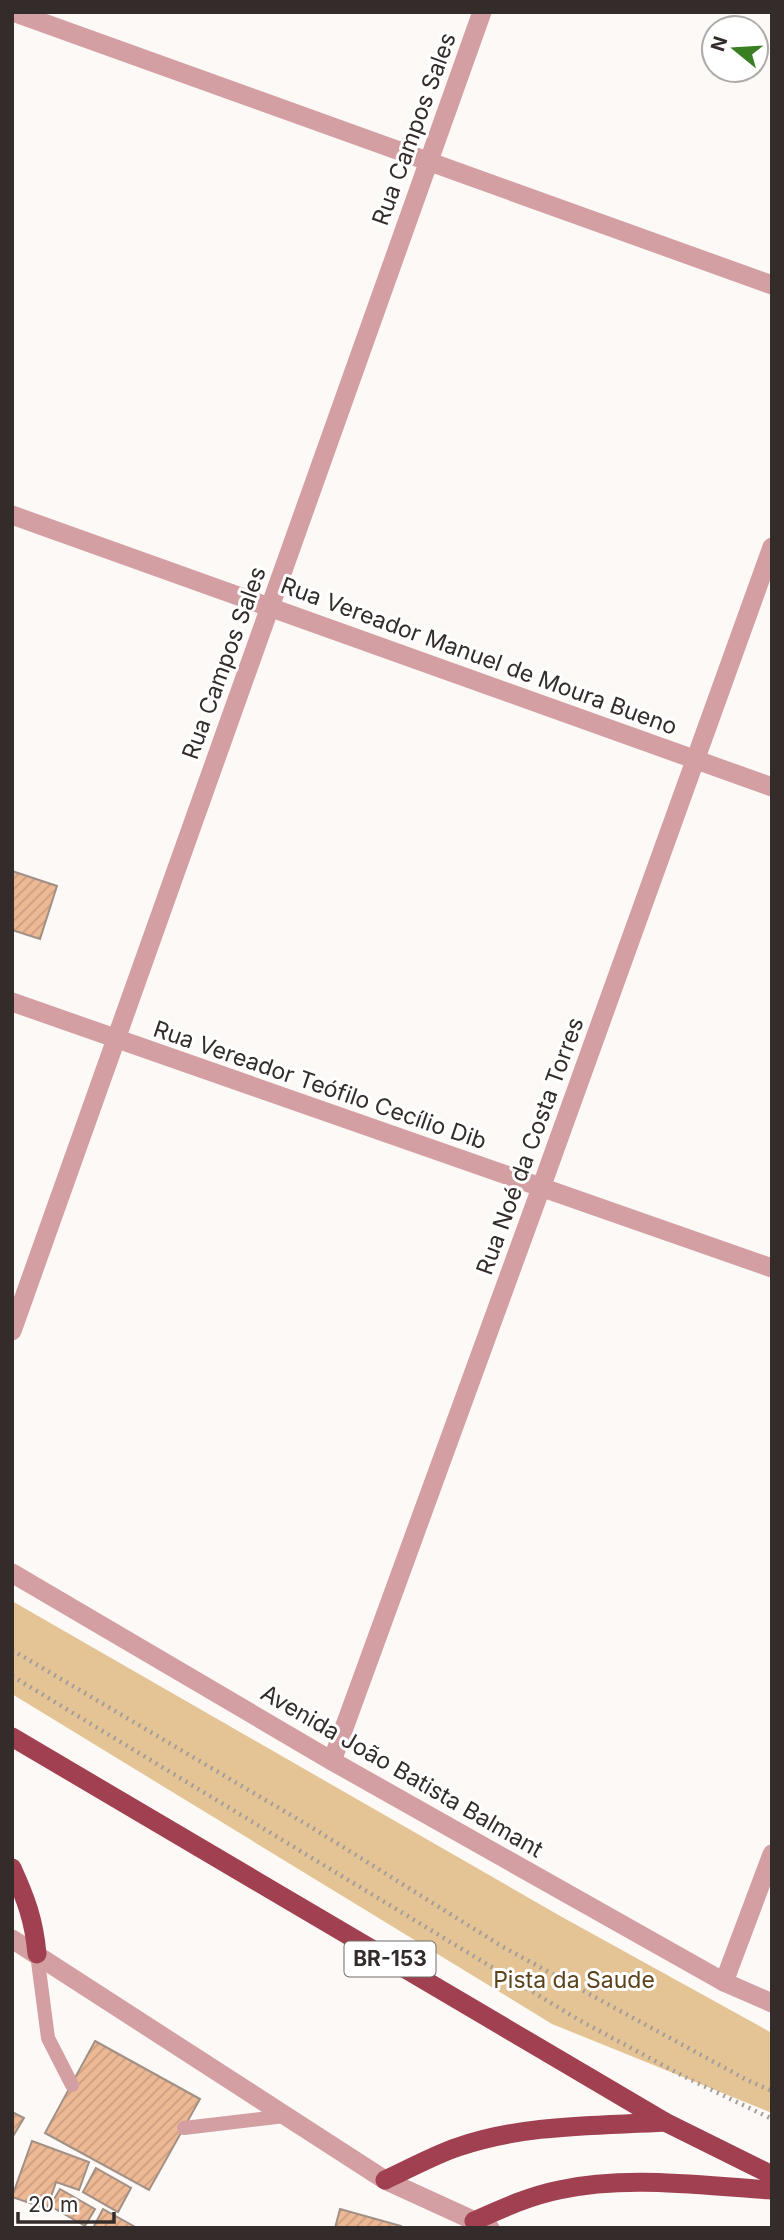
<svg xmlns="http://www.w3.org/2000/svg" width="784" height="2240" font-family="Inter,sans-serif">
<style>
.green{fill:#e4c495}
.building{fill:url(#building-hatch);stroke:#a19085;stroke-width:2}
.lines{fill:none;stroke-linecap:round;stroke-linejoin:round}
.path{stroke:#a39d9b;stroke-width:4.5;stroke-dasharray:2 5;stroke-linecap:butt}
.service{stroke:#d39fa3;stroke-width:14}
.minor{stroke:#d39fa3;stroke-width:19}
.tertiary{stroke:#d39fa3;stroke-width:19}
.trunk{stroke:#a14050;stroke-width:19}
.labels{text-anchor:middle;stroke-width:6;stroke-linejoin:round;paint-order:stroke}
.shield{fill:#fff;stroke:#716b6a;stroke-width:2}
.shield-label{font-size:21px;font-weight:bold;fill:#342c2a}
.street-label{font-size:23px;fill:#342c2a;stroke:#fff}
.park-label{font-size:23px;fill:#5c431b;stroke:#fff}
</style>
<defs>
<pattern id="building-hatch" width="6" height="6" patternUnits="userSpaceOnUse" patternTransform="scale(1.75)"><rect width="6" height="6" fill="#edb894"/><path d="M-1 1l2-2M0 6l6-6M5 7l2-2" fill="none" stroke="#cc9e80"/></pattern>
</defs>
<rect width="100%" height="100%" fill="#fdf9f7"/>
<polygon class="green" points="12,1601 562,1917 772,2033 772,2113 552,2024 12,1694"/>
<g class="building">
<polygon points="12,871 57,886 40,939 12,930"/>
<polygon points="95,2041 200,2099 149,2190 45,2133"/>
<polygon points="12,2112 24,2118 12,2138"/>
<polygon points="32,2141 89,2162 79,2190 56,2182 47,2209 12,2197"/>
<polygon points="96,2168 131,2188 118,2212 83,2192"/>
<polygon points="60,2189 95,2209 85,2226 50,2206"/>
<polygon points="103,2209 137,2228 93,2228"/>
<polygon points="340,2209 401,2226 401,2228 335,2228"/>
</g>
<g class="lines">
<g class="path">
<polyline points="12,1650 311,1827 503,1947 747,2080 772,2091"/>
<polyline points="12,1676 579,2020 683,2076 772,2119"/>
</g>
<g class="service">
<polyline points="37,1954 48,2038 72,2085"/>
<polyline points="184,2128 285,2116"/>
</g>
<g class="minor">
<polyline points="13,12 772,285"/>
<polyline points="12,515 772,787"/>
<polyline points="12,1002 772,1268"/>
<polyline points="12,1331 482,12"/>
<polyline points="332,1761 541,1188 772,547"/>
<polyline points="12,1939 385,2180 490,2228"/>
<polyline points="724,1982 772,1854"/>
</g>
<polyline class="tertiary" points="12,1573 332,1761 724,1982 772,2003"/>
<g class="trunk">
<polyline points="12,1737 665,2122 772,2175"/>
<path d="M12,1868C26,1899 34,1920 37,1954"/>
<path d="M385,2180C409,2169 434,2155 458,2147C524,2124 597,2126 665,2122"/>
<path d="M474,2221C501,2209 529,2196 559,2190C629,2175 701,2186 772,2190"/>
</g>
</g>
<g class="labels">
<rect class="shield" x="344.5" y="1941.5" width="91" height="35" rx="5"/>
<g class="shield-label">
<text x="390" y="1966">BR-153</text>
</g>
<g class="street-label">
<text transform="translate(414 129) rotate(-70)" y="8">Rua Campos Sales</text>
<text transform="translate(479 656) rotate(20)" y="8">Rua Vereador Manuel de Moura Bueno</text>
<text transform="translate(224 663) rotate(-70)" y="8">Rua Campos Sales</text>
<text transform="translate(320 1085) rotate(19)" y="8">Rua Vereador Teófilo Cecílio Dib</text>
<text transform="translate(530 1146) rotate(-70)" y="8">Rua Noé da Costa Torres</text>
<text transform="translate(402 1771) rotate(30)" y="8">Avenida João Batista Balmant</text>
</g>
<g class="park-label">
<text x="574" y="1988">Pista da Saude</text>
</g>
</g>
<rect width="784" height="2240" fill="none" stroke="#342c2a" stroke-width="28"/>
<g transform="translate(735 49) rotate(288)"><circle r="33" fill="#ffffff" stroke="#aeabaa" stroke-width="2"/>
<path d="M0-5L12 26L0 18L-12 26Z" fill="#397e22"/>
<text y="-10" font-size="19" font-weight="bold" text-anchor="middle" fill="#342c2a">N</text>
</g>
<path d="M18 2212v10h96v-10" fill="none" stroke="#342c2a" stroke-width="3.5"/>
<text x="28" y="2212" font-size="21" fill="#342c2a" stroke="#ffffff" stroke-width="5" paint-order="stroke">20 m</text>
</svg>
